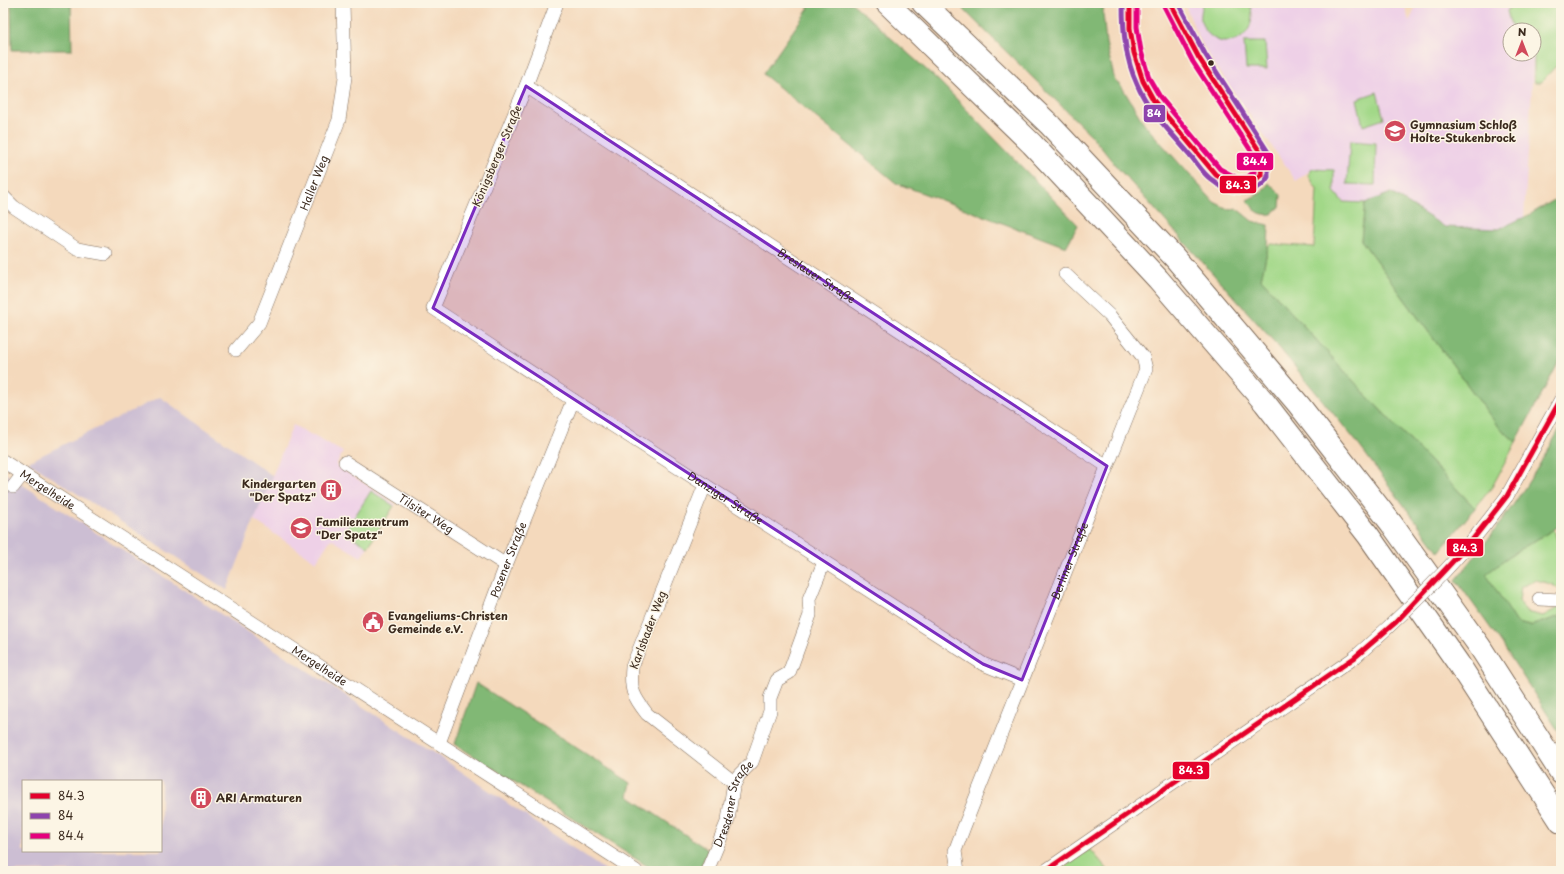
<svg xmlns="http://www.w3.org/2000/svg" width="1564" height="874" font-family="'Playpen Sans',sans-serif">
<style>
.built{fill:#eed0e7}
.industrial{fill:#ccbed3;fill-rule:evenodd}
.green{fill:#a2d888;stroke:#6e8153}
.forest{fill:#81b874;stroke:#5e7149}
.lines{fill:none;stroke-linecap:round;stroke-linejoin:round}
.street-casing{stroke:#7c6755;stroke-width:14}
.highway-casing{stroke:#7c6755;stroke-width:24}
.street{stroke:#fff;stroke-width:13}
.highway{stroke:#fff;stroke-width:22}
.street-bridge-casing{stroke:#7c6755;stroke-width:14;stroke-linecap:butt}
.street-bridge{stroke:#fff;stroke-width:13}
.bus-1-casing{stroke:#fcf5e5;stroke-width:8}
.bus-2-casing{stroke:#fcf5e5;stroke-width:8}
.bus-3-casing{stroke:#fcf5e5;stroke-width:8}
.bus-1{stroke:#e4002b;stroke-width:5}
.bus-2{stroke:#8e44ad;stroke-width:5}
.bus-3{stroke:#e5007d;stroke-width:5}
.marked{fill:#7b2cbf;fill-opacity:0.2;stroke:#7b2cbf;stroke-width:3;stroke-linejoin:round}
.bus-dot{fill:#3b2a1e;stroke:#fcf5e5;stroke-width:1.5}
.labels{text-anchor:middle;stroke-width:3;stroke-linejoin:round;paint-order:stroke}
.poi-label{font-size:11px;font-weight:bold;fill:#3b2a1e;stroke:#fcf5e5;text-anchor:start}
.street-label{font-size:11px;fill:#3b2a1e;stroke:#fcf5e5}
.line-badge{stroke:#fcf5e5;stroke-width:1.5}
.badge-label{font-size:11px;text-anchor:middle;font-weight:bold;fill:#fff}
</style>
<rect width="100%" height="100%" fill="#fcf5e5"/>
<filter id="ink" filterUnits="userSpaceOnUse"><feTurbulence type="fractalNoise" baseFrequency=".025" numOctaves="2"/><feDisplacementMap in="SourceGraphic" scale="8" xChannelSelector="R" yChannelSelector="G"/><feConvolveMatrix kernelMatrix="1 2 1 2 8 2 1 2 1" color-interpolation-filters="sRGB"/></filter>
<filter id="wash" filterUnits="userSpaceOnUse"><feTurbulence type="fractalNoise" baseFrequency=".012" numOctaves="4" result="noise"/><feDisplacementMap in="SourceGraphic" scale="16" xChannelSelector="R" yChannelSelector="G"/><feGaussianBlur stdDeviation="0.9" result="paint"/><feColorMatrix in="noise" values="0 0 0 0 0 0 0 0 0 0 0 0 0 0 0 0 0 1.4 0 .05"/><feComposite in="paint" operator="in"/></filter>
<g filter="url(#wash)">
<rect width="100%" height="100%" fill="#f4d9bc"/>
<g class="built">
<polygon points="1184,3 1404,3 1409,21 1413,14 1416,3 1513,3 1507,11 1512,30 1510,30 1510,54 1534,54 1534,51 1524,217 1499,229 1445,227 1391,193 1365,203 1343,202 1334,191 1334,171 1312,169 1296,181 1213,62 1199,38"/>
<polygon points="293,425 343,452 336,465 396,504 361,557 331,539 316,562 254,520"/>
</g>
<g class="industrial">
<polygon points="160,397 273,476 254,520 227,590 28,462"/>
<path d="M3,472L449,763L606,871H3ZM23,781H161V851H23Z"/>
</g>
<g class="green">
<path d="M1203,3H1249C1257,19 1248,41 1228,42C1216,43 1204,33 1201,21C1200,15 1202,9 1203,3Z"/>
<polygon points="1513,3 1561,3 1561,63 1555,67 1541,82 1534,82 1534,30 1512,30 1507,11"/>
<polygon points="1244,42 1265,42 1267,69 1246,69"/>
<polygon points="1377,92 1384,119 1363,126 1357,99"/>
<polygon points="1350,141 1376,143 1375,185 1347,184"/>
<polygon points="1312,169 1334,170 1334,191 1343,202 1365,203 1361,240 1497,425 1516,442 1492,487 1475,508 1367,396 1261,279 1268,247 1271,244 1314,247 1317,189 1308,175"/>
<polygon points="371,491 394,506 368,547 345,532"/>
<polygon points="1554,529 1561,555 1561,590 1551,584 1536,580 1521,587 1519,601 1526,612 1543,616 1561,606 1561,616 1530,626 1517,623 1485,574 1519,550"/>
<polygon points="1090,849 1109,871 1058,871"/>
</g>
<g class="forest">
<polygon points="11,3 71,3 72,50 12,50"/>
<polygon points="802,3 852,3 940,82 1078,225 1066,247 896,183 763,74 809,8"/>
<polygon points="957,3 1104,3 1103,13 1106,43 1115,81 1122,87 1144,124 1214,202 1230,210 1236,208 1252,221 1269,225 1268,247 1261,279 1367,396 1475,508 1439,552 1355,440 1277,345 1116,166 1092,136"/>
<path d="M1269,183L1281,195L1280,207L1272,214C1258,216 1255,210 1247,200L1261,193Z"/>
<polygon points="1391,193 1445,227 1499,229 1529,215 1561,196 1561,358 1516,442 1497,425 1361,240 1365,203"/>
<path d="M1561,426V525L1519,550L1486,574L1517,623L1530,626L1561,616V735L1502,644L1456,580C1495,532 1533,481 1561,426Z"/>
<polygon points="476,683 631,783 628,796 708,850 699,871 655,871 455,744"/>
</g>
</g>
<g filter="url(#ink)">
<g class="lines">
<g class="street-casing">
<g id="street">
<path id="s1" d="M557,3L526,86L433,308L573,400L983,664L1022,680"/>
<path id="s2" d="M526,86L1107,466"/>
<polyline points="3,196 14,207 77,249 106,254"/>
<path id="s3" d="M236,350L259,323L339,120L345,77L343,3"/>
<path id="s4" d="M3,461L636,871"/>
<path id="s5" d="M345,462L506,565"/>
<path d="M705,485L632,667C630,690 633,696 647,714L735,783"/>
<polyline points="13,487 23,474"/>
<polyline points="1507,496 1561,399"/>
<polyline points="1539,599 1561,600"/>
<path id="s6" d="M439,743L506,565L573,400"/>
<path id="s7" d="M707,871L728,820L733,788L735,783L739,775L752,762L770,711V698L777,680L789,673L810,615L809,599L824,562"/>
<path id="s8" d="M958,871L955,851L964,827L1146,369L1143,357L1110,316L1065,274"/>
<polyline points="1045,871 1354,658"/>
</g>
</g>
<g class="highway-casing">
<g id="highway">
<polyline points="887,3 1032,144 1158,279 1265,403 1368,535 1458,663 1561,822"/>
<polyline points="923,3 1049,124 1175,258 1299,405 1391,523 1480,647 1561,773"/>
</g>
</g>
<use href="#street" class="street"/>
<use href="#highway" class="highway"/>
<g class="street-bridge-casing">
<path id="street-bridge" d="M1354,658C1395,622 1434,585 1469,544C1482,529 1495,512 1507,496"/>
</g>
<use href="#street-bridge" class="street-bridge"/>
<g class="bus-1-casing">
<g id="bus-1">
<polyline points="1130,3 1130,28 1134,53 1143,81 1154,101 1216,175 1235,185 1251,184 1261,175 1262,155 1199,58 1170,3"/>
<polyline points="1045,871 1354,658 1396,622 1469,544 1507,496 1561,399"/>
</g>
</g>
<g class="bus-2-casing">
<path id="bus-2" d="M1123,3C1123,31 1125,58 1137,84C1148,111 1171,132 1190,155C1197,163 1203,174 1212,180C1228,194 1255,198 1268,177V152L1205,54L1178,3"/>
</g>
<g class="bus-3-casing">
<polyline id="bus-3" points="1137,3 1137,27 1141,51 1149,78 1160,97 1220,169 1237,178 1248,177 1254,172 1255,157 1193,62 1164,6"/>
</g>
<use href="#bus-1" class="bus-1"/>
<use href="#bus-2" class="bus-2"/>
<use href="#bus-3" class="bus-3"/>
</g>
</g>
<path class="marked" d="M526,86L1107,466L1022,680L983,664L433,308Z"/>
<defs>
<g id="school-disc" transform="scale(1.15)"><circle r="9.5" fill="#d1495b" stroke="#fcf5e5"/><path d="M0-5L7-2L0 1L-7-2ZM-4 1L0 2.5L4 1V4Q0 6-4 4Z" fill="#fff"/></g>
<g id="building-disc" transform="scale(1.15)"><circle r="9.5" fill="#d1495b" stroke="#fcf5e5"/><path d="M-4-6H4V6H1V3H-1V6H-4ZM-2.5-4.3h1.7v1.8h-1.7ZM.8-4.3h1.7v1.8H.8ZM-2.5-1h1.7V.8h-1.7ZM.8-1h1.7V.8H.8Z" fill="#fff"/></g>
<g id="civic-disc" transform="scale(1.15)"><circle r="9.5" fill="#d1495b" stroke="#fcf5e5"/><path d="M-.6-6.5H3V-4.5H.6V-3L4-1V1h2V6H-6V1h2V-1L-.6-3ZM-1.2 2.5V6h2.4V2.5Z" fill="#fff"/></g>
</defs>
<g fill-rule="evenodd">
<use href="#school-disc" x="1395" y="131"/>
<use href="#building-disc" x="331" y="490"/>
<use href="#school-disc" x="301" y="528"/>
<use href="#civic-disc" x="373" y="622"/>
<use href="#building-disc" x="201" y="798"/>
</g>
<circle class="bus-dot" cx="1211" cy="63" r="3.5"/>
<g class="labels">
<g class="poi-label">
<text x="1410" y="129">Gymnasium Schloß<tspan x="1410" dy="13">Holte-Stukenbrock</tspan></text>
<text x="316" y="488" text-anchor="end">Kindergarten<tspan x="316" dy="13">"Der Spatz"</tspan></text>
<text x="316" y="526">Familienzentrum<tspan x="316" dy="13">"Der Spatz"</tspan></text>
<text x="388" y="620">Evangeliums-Christen<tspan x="388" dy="13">Gemeinde e.V.</tspan></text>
<text x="216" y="802">ARI Armaturen</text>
</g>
<g class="street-label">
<text transform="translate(497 156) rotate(-67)" y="4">Königsberger Straße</text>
<text dy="4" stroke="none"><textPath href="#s3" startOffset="186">Haller Weg</textPath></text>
<text dy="4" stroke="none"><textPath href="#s2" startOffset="347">Breslauer Straße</textPath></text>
<text dy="4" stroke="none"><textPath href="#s4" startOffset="53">Mergelheide</textPath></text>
<text dy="4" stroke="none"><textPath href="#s1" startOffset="678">Danziger Straße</textPath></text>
<text dy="4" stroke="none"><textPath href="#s5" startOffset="96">Tilsiter Weg</textPath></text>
<text dy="4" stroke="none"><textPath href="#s6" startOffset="196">Posener Straße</textPath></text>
<text dy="4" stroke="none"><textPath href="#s8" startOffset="332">Berliner Straße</textPath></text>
<text transform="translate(648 630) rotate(-69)" y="4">Karlsbader Weg</text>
<text dy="4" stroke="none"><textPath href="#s4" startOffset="377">Mergelheide</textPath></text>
<text dy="4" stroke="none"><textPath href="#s7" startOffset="73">Dresdener Straße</textPath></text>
</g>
</g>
<g class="line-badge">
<rect x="1143" y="104" width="23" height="19" rx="4" fill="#8e44ad"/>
<rect x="1236" y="152" width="38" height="19" rx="4" fill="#e5007d"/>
<rect x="1219" y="175" width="38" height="19" rx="4" fill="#e4002b"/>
<rect x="1446" y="538" width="38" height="19" rx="4" fill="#e4002b"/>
<rect x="1172" y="761" width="38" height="19" rx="4" fill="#e4002b"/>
</g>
<g class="badge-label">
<text x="1154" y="117">84</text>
<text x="1255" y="165">84.4</text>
<text x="1238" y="189">84.3</text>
<text x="1465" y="552">84.3</text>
<text x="1191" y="774">84.3</text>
</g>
<rect width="1564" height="874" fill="none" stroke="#fcf5e5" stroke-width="16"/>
<rect x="22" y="780" width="140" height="72" fill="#fcf5e5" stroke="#afa495"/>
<rect x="30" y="793" width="20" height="6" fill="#e4002b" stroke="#afa495"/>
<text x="58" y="800" font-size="12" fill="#3b2a1e">84.3</text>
<rect x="30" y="813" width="20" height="6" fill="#8e44ad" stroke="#afa495"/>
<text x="58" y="820" font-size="12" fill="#3b2a1e">84</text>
<rect x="30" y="833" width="20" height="6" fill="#e5007d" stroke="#afa495"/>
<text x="58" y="840" font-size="12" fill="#3b2a1e">84.4</text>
<g transform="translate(1522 42)"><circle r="19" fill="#fcf5e5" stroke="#afa495"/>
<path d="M0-3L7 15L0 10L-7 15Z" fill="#d1495b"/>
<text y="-6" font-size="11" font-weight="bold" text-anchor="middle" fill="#3b2a1e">N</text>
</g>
</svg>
